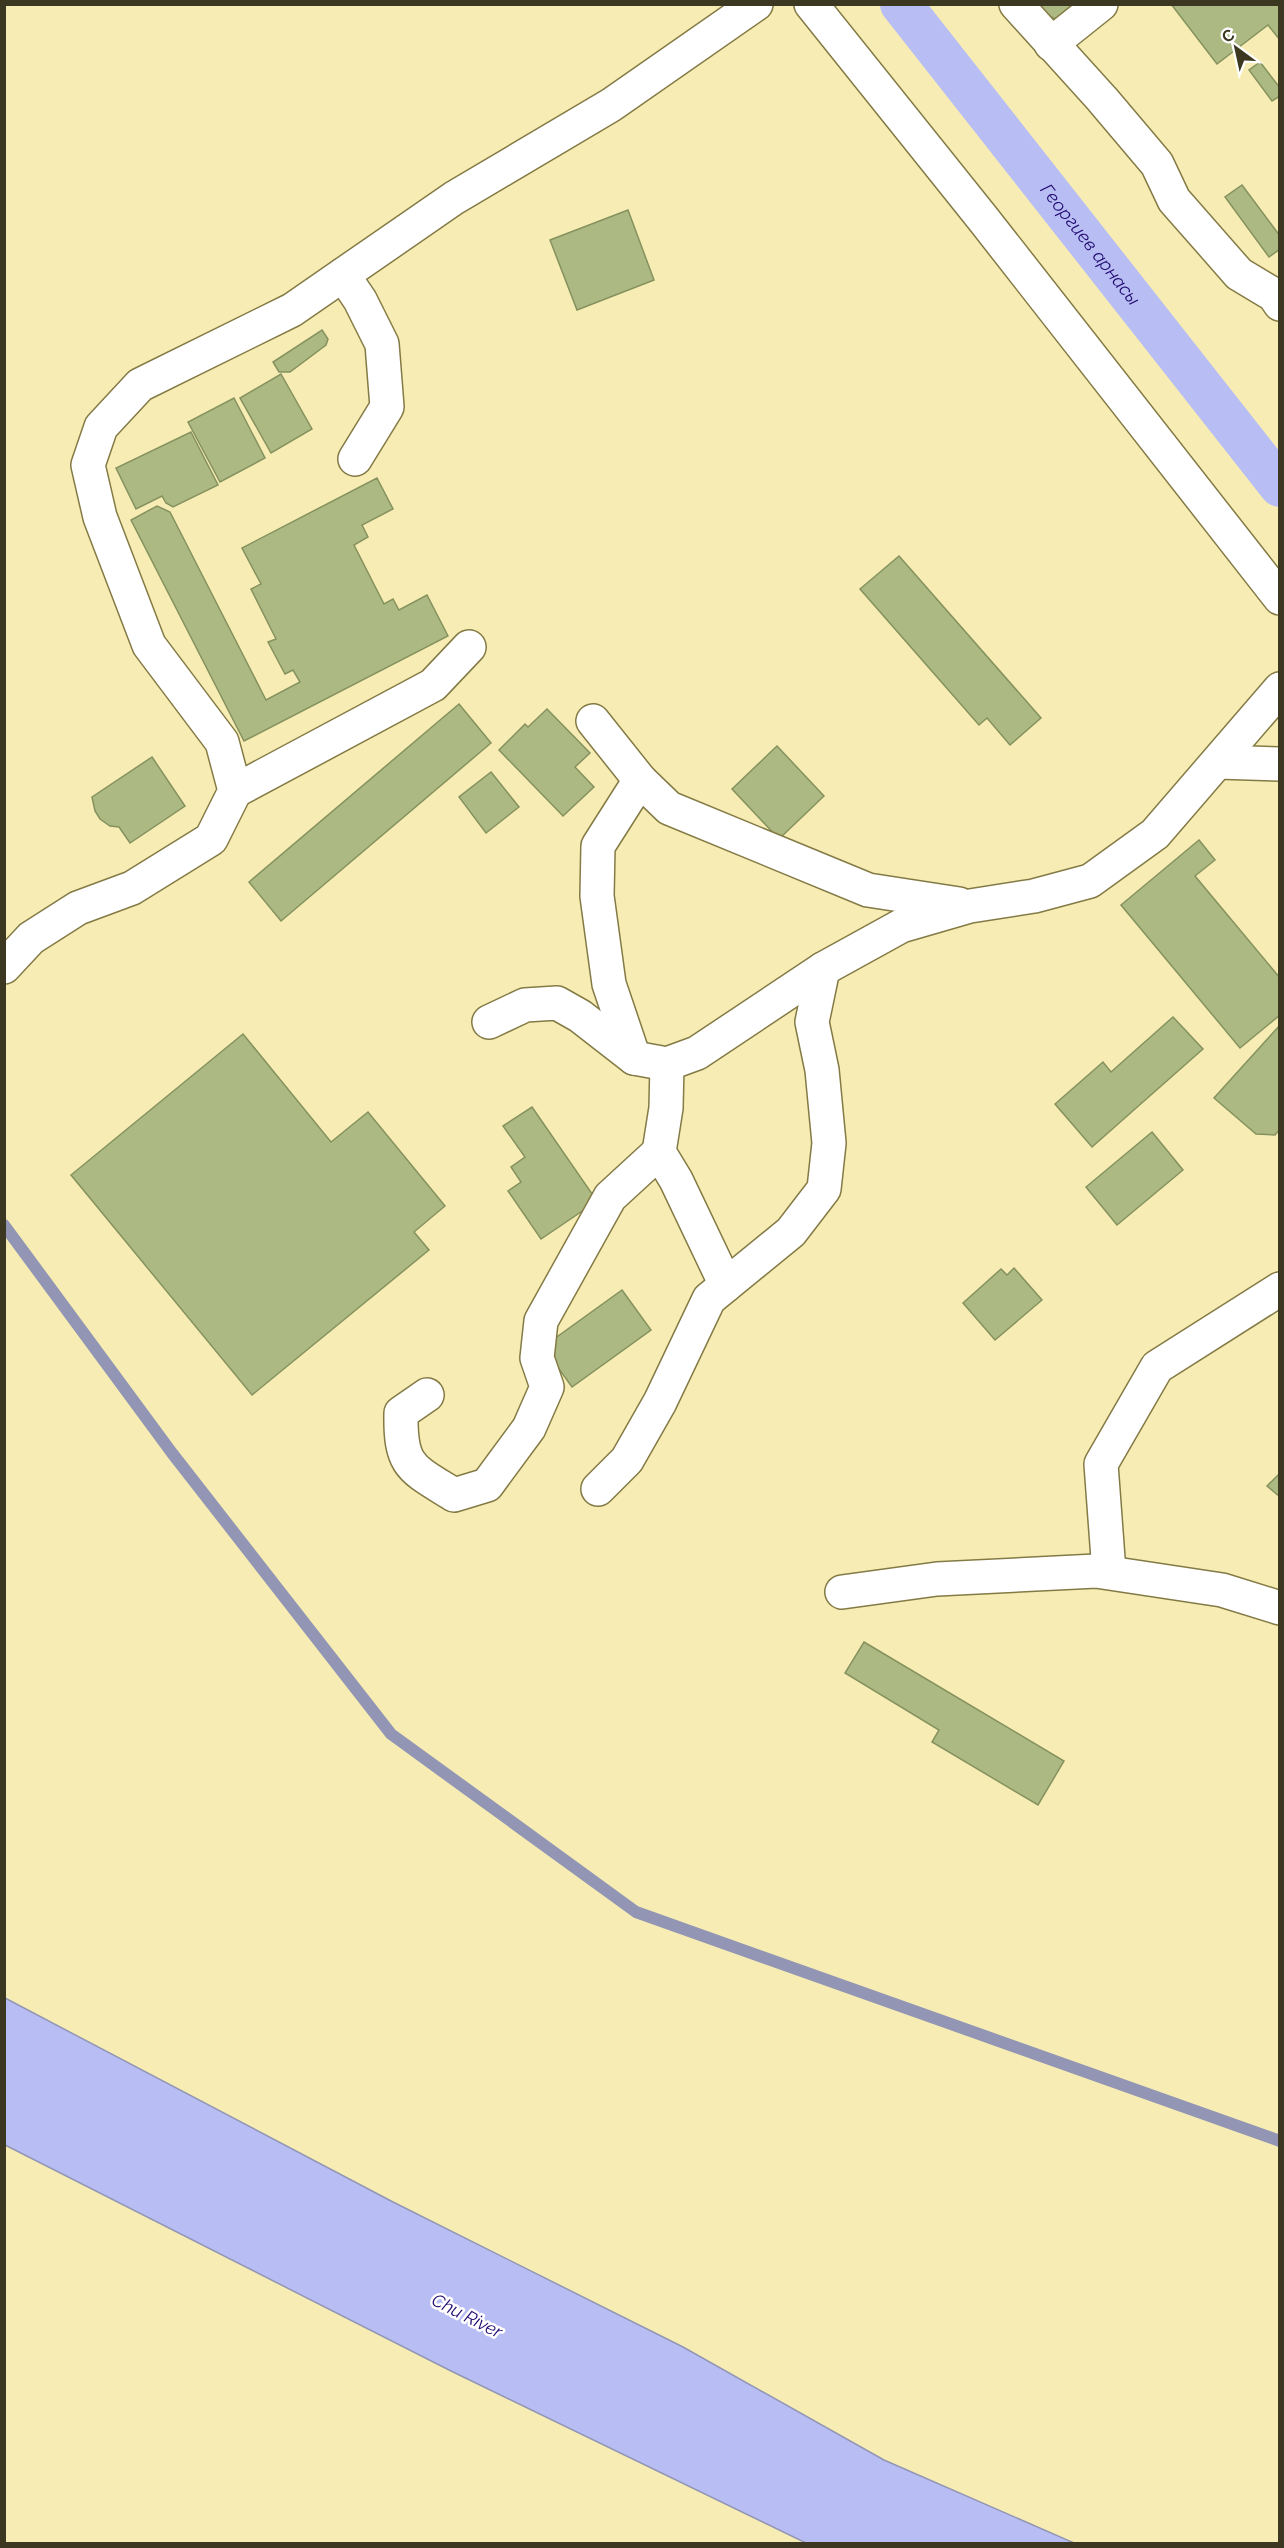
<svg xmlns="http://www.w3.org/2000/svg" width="1284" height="2548" font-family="Raleway,sans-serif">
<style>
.water{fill:#b8bef4;stroke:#9296b4;stroke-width:1.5}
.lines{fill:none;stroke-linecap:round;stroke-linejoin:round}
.stream{stroke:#9296b4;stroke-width:12}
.canal{stroke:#b8bef4;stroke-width:42}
.building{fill:#acb983;stroke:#86925e;stroke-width:1.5}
.minor-casing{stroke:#847a45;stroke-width:36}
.minor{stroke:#fff;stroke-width:33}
.labels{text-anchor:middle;stroke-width:5;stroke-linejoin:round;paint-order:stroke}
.water-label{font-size:18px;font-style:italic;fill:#220a72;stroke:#fff}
</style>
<rect width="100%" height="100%" fill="#f7edb4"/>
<polygon class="water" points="5,1998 393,2202 683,2347 884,2460 1074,2543 806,2543 451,2371 5,2145"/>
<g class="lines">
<polyline class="stream" points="4,1225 172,1453 391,1734 636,1912 1280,2141"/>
<path class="canal" id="s1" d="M901,4L1280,486"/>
</g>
<g class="building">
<polygon points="1039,4 1079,4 1059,20 1048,16"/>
<polygon points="1171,4 1280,4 1280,40 1268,25 1217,64"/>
<polygon points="1260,62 1280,88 1280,96 1272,101 1249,70"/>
<polygon points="1242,185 1280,236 1280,249 1269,257 1225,197"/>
<polygon points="628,210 654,280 577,310 550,240"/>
<polygon points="322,330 328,339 326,345 290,372 279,372 273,362"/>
<polygon points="281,374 312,429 271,453 240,398"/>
<polygon points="234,398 265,458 220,482 188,422"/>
<polygon points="191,432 218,485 173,507 166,503 162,496 136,509 116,468"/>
<polygon points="377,478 393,509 362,525 368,537 354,545 384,604 393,599 399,610 427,595 448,636 244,741 131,520 157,506 170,512 266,700 300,682 293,670 285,674 268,642 276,639 251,589 261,584 242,548"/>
<polygon points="899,556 1041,718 1010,745 987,718 979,725 860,589"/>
<polygon points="459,704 491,743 281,921 249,882"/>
<polygon points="547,709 590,753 575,767 594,787 563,816 499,750 525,724 528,727"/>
<polygon points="777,746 824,796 779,839 732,789"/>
<polygon points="152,757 185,806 130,843 119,827 110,826 100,819 95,811 92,797"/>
<polygon points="491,772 519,807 486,833 459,797"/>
<polygon points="1199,840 1215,860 1195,876 1280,978 1280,1015 1240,1048 1121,905"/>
<polygon points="1173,1017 1203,1049 1092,1147 1055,1104 1103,1062 1111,1072"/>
<polygon points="1280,1025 1280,1129 1275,1135 1256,1134 1214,1098"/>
<polygon points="243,1034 331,1142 368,1112 445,1206 414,1232 429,1250 252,1395 71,1175"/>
<polygon points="532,1107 597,1201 541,1239 508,1191 521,1182 511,1167 525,1157 503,1126"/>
<polygon points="1152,1132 1183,1170 1117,1225 1086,1187"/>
<polygon points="1014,1268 1042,1300 995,1340 963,1303 1001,1269 1007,1275"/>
<polygon points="622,1290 651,1330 572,1387 543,1347"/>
<polygon points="1280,1473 1280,1497 1267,1486"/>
<polygon points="864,1642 1064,1761 1038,1805 932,1742 939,1730 845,1673"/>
</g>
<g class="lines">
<g class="minor-casing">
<g id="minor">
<polyline points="811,4 984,220 1280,598"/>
<polyline points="1016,4 1102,99 1157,164 1174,200 1239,274 1274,295 1280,304"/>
<polyline points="1051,44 1101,4"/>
<polyline points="343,275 360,300 382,344 387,407 355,459"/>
<polyline points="593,721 640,780 669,808 868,890 959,904"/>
<polyline points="1218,762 1280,764"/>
<polyline points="235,791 433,685 469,647"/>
<polyline points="4,967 31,938 78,908 132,888 211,839 235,791 222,742 149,645 100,517 88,465 101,427 140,385 292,310 454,198 611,105 756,4"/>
<polyline points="489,1022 525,1005 557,1003 580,1016 634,1058 667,1064 697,1053 823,969 901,926 970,906 1034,896 1090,881 1155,834 1280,689"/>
<polyline points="634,1058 609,984 597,896 598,846 640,780"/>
<polyline points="667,1064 666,1108 659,1152 676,1180 726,1285"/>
<path d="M427,1395L401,1413C400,1467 411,1468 454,1495L487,1485L529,1428L547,1387L537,1358L541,1321L610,1197L659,1152"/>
<polyline points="598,1489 627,1460 660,1402 709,1299 791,1232 824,1189 829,1143 822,1070 812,1022 823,969"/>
<polyline points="1109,1572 1101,1464 1157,1367 1280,1289"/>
<polyline points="842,1592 937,1579 1096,1571 1222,1590 1280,1608"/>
</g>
</g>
<use href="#minor" class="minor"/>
</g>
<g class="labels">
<g class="water-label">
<text dy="6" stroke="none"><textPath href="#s1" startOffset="306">Георгиев арнасы</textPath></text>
<text transform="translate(467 2316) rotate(27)" y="6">Chu River</text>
</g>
</g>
<rect width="1284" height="2548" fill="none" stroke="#3b3720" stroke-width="12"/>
<g transform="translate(1236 48) rotate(327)" stroke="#ffffff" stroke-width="4.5" paint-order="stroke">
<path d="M0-4.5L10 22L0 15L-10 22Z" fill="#3b3720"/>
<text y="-9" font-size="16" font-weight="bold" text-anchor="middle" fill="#3b3720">С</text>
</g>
</svg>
